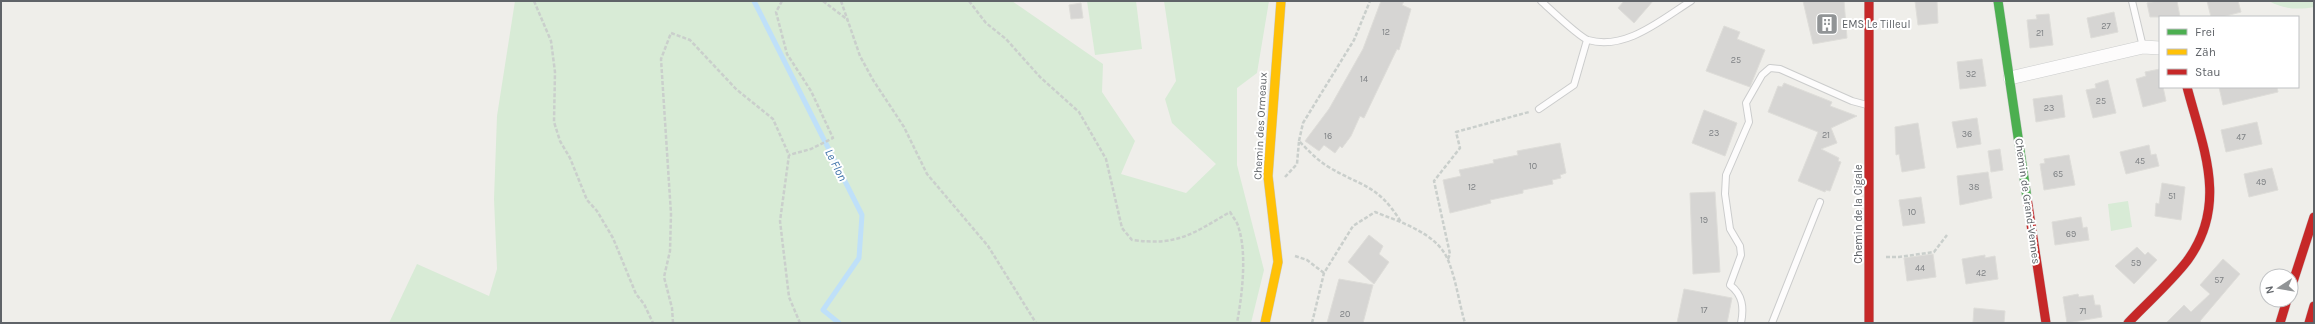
<svg xmlns="http://www.w3.org/2000/svg" width="2315" height="324" font-family="Karla,sans-serif">
<style>
.green{fill:#d8ebd6}
.lines{fill:none;stroke-linecap:round;stroke-linejoin:round}
.stream{stroke:#bfe0f9;stroke-width:5}
.building{fill:#d6d5d3;stroke:#deddd9}
.lane-casing{stroke:#cbcccc;stroke-width:8}
.street-casing{stroke:#cbcccc;stroke-width:14}
.fast-casing{stroke:#cacacb;stroke-width:10}
.slow-casing{stroke:#cacacb;stroke-width:10}
.jam-casing{stroke:#cacacb;stroke-width:10}
.path{stroke:#cacfcc;stroke-width:2.5;stroke-dasharray:4 2;stroke-linecap:butt}
.lane{stroke:#fdfcfc;stroke-width:6}
.street{stroke:#fdfcfc;stroke-width:13}
.fast{stroke:#4caf50;stroke-width:9}
.slow{stroke:#ffc107;stroke-width:9}
.jam{stroke:#c62828;stroke-width:9}
.labels{text-anchor:middle;stroke-width:4;stroke-linejoin:round;paint-order:stroke}
.number-label{font-size:9px;fill:#7e8184}
.poi-label{font-size:11px;fill:#5f6368;stroke:#fff;text-anchor:start}
.street-label{font-size:11px;fill:#5f6368;stroke:#fff}
.water-label{font-size:12px;font-style:italic;fill:#4174aa;stroke:#fff}
</style>
<rect width="100%" height="100%" fill="#efeeea"/>
<g class="green">
<polygon points="515,1 1012,1 1103,64 1102,92 1135,141 1121,174 1186,193 1216,164 1172,123 1165,99 1176,81 1164,1 1269,1 1257,73 1237,88 1237,165 1264,270 1251,323 389,323 417,264 489,296 497,269 494,199 497,116"/>
<polygon points="1087,1 1136,1 1142,49 1095,55"/>
<path d="M2269,1H2314V7C2298,10 2283,9 2269,1Z"/>
<polygon points="2128,201 2132,227 2111,231 2108,204"/>
</g>
<g class="lines">
<polyline class="stream" points="754,1 862,215 859,258 823,310 839,323"/>
</g>
<g class="building">
<polygon points="1381,1 1404,1 1402,5 1411,9 1399,50 1397,49 1364,118 1360,116 1351,136 1342,148 1340,146 1335,153 1324,145 1319,151 1305,141 1329,109 1363,49"/>
<polygon points="1624,1 1653,1 1634,23 1618,8"/>
<polygon points="1803,1 1844,1 1847,38 1813,44"/>
<polygon points="1915,1 1937,1 1938,23 1918,25"/>
<polygon points="2157,1 2177,1 2180,17 2150,17 2147,3"/>
<polygon points="2207,1 2238,1 2241,12 2222,17 2211,17"/>
<polygon points="1081,3 1083,18 1071,19 1069,5"/>
<polygon points="2114,12 2118,32 2091,38 2087,18"/>
<polygon points="2049,14 2053,45 2030,48 2027,20 2037,19 2036,15"/>
<polygon points="1724,26 1740,32 1737,39 1765,50 1750,87 1706,71"/>
<polygon points="1982,59 1986,86 1960,89 1957,62"/>
<polygon points="2160,69 2160,87 2163,87 2166,101 2143,107 2136,79 2146,76 2145,72"/>
<polygon points="2108,80 2116,113 2093,118 2086,90 2096,88 2095,84"/>
<polygon points="1784,83 1822,98 1832,102 1830,106 1857,116 1831,128 1837,143 1821,149 1839,158 1838,161 1841,162 1830,191 1826,190 1825,192 1798,181 1818,132 1768,112 1778,86 1782,87"/>
<polygon points="2219,87 2277,87 2278,92 2223,105"/>
<polygon points="2062,95 2065,117 2036,122 2033,99"/>
<polygon points="1704,110 1737,123 1725,156 1692,143"/>
<polygon points="1977,118 1981,144 1957,148 1952,122"/>
<polygon points="2257,122 2262,144 2226,152 2221,130"/>
<polygon points="1918,123 1925,168 1902,172 1899,154 1896,155 1895,127"/>
<polygon points="1560,143 1566,173 1560,175 1561,178 1552,180 1553,184 1523,190 1523,193 1490,200 1491,203 1450,213 1443,180 1461,176 1459,170 1494,163 1493,160 1518,155 1517,151"/>
<polygon points="2149,145 2151,155 2156,154 2159,166 2126,174 2120,152"/>
<polygon points="2000,149 2003,170 1991,172 1988,151"/>
<polygon points="2069,155 2075,185 2044,190 2040,164 2045,163 2044,159"/>
<polygon points="2272,168 2278,190 2249,197 2244,174"/>
<polygon points="1988,172 1992,198 1960,205 1957,176"/>
<polygon points="2162,183 2185,187 2181,220 2155,216 2156,203 2159,204"/>
<polygon points="1715,192 1720,272 1693,274 1690,193"/>
<polygon points="1921,197 1925,223 1903,226 1899,200"/>
<polygon points="2081,217 2083,228 2087,227 2089,240 2055,245 2052,222"/>
<polygon points="1369,235 1383,246 1379,254 1389,262 1374,284 1348,262"/>
<polygon points="2137,247 2145,255 2148,252 2157,260 2134,284 2115,266"/>
<polygon points="1933,254 1936,277 1907,281 1904,258"/>
<polygon points="1985,255 1985,258 1995,256 1998,279 1966,284 1962,259"/>
<polygon points="2223,259 2240,274 2200,321 2202,323 2166,323 2184,305 2191,312 2210,294 2200,285"/>
<polygon points="1339,279 1373,285 1363,323 1327,323"/>
<polygon points="1684,289 1732,298 1727,323 1677,323"/>
<polygon points="2078,294 2079,297 2093,295 2095,305 2100,305 2102,317 2067,323 2063,297"/>
<polygon points="1974,308 2005,311 2004,323 1973,322"/>
</g>
<g class="lines">
<g class="lane-casing">
<g id="lane">
<path d="M1541,1C1550,9 1579,37 1588,40C1626,51 1662,19 1691,1"/>
<polyline points="2132,1 2143,47"/>
<polyline points="1539,109 1574,85 1587,40"/>
<path d="M1741,323C1744,308 1743,295 1730,285L1741,255L1740,246L1730,229L1725,194L1726,175L1749,122L1746,103L1762,75L1770,68L1780,69L1852,101L1867,105"/>
<polyline points="1772,323 1820,202"/>
</g>
</g>
<g class="street-casing">
<polyline id="street" points="2010,78 2143,47 2160,48"/>
</g>
<g class="fast-casing">
<polyline id="fast" points="1998,1 2027,198"/>
</g>
<g class="slow-casing">
<polyline id="slow" points="1265,323 1278,262 1268,176 1281,1"/>
</g>
<g class="jam-casing">
<g id="jam">
<polyline points="1869,1 1869,323"/>
<polyline points="2027,198 2046,323"/>
<polyline points="2291,288 2314,217"/>
<path d="M2128,323C2147,303 2170,283 2187,261C2229,204 2203,148 2187,87"/>
<polyline points="2280,323 2287,300"/>
<polyline points="2309,323 2314,306"/>
</g>
</g>
<g class="path">
<polyline points="534,1 551,41 555,72 554,122 560,141 570,158 587,200 597,211 613,238 636,294 644,304 653,323"/>
<polyline points="782,1 776,12 787,54 811,91 833,138 811,149 789,155"/>
<polyline points="823,1 848,20"/>
<polyline points="841,1 860,56 873,80 904,127 927,174 988,246 1036,323"/>
<path d="M969,1L986,23L1006,39L1040,77L1079,112L1106,159L1122,228L1132,240C1178,246 1192,234 1230,212C1233,217 1238,223 1239,229C1247,255 1242,296 1237,323"/>
<polyline points="1299,141 1303,123 1354,40 1370,1"/>
<path d="M1285,177L1297,164L1299,141C1308,150 1316,159 1327,166C1361,187 1377,183 1401,222"/>
<polyline points="1295,256 1307,260 1324,273"/>
<polyline points="1886,257 1899,257 1934,252 1947,235"/>
<polyline points="1448,259 1450,254 1434,181 1460,148 1456,132 1529,112"/>
<polyline points="673,323 672,308 664,277 670,251 671,214 661,59 671,33 690,40 736,89 773,119 789,155 780,221 789,297 800,323"/>
<path d="M1312,323L1324,273L1353,226L1375,212C1400,222 1437,233 1448,260C1456,279 1459,303 1465,323"/>
</g>
<use href="#lane" class="lane"/>
<use href="#street" class="street"/>
<use href="#fast" class="fast"/>
<use href="#slow" class="slow"/>
<use href="#jam" class="jam"/>
</g>
<defs>
<g id="building-square" transform="scale(1.15)"><rect x="-9" y="-9" width="18" height="18" rx="4" fill="#919496" stroke="#fff"/><path d="M-4-6H4V6H1V3H-1V6H-4ZM-2.5-4.3h1.7v1.8h-1.7ZM.8-4.3h1.7v1.8H.8ZM-2.5-1h1.7V.8h-1.7ZM.8-1h1.7V.8H.8Z" fill="#fff"/></g>
</defs>
<g fill-rule="evenodd">
<use href="#building-square" x="1827" y="24"/>
</g>
<g class="labels">
<g class="number-label">
<text x="2106" y="29">27</text>
<text x="1386" y="35">12</text>
<text x="2040" y="36">21</text>
<text x="1736" y="63">25</text>
<text x="1971" y="77">32</text>
<text x="1364" y="82">14</text>
<text x="2101" y="104">25</text>
<text x="2049" y="111">23</text>
<text x="1714" y="136">23</text>
<text x="1967" y="137">36</text>
<text x="1826" y="138">21</text>
<text x="1328" y="139">16</text>
<text x="2241" y="140">47</text>
<text x="2140" y="164">45</text>
<text x="1533" y="169">10</text>
<text x="2058" y="177">65</text>
<text x="2261" y="185">49</text>
<text x="1472" y="190">12</text>
<text x="1974" y="190">38</text>
<text x="2172" y="199">51</text>
<text x="1912" y="215">10</text>
<text x="1704" y="223">19</text>
<text x="2071" y="237">69</text>
<text x="2136" y="266">59</text>
<text x="1920" y="271">44</text>
<text x="1981" y="276">42</text>
<text x="2219" y="283">57</text>
<text x="1704" y="313">17</text>
<text x="2083" y="314">71</text>
<text x="1345" y="317">20</text>
</g>
<g class="poi-label">
<text x="1842" y="28">EMS Le Tilleul</text>
</g>
<g class="street-label">
<text transform="translate(1260 126) rotate(-87)" y="4">Chemin des Ormeaux</text>
<text transform="translate(2028 201) rotate(82)" y="4">Chemin de Grand-Vennes</text>
<text transform="translate(1858 214) rotate(-90)" y="4">Chemin de la Cigale</text>
</g>
<g class="water-label">
<text transform="translate(836 165) rotate(63)" y="4">Le Flon</text>
</g>
</g>
<rect width="2315" height="324" fill="none" stroke="#5f6368" stroke-width="4"/>
<rect x="2159" y="16" width="140" height="72" fill="#ffffff" stroke="#bfc1c3"/>
<rect x="2167" y="29" width="20" height="6" fill="#4caf50" stroke="#bfc1c3"/>
<text x="2195" y="36" font-size="12" fill="#5f6368">Frei</text>
<rect x="2167" y="49" width="20" height="6" fill="#ffc107" stroke="#bfc1c3"/>
<text x="2195" y="56" font-size="12" fill="#5f6368">Zäh</text>
<rect x="2167" y="69" width="20" height="6" fill="#c62828" stroke="#bfc1c3"/>
<text x="2195" y="76" font-size="12" fill="#5f6368">Stau</text>
<g transform="translate(2279 288) rotate(258)"><circle r="19" fill="#ffffff" stroke="#bfc1c3"/>
<path d="M0-3L7 15L0 10L-7 15Z" fill="#919496"/>
<text y="-6" font-size="11" font-weight="bold" text-anchor="middle" fill="#5f6368">N</text>
</g>
</svg>
